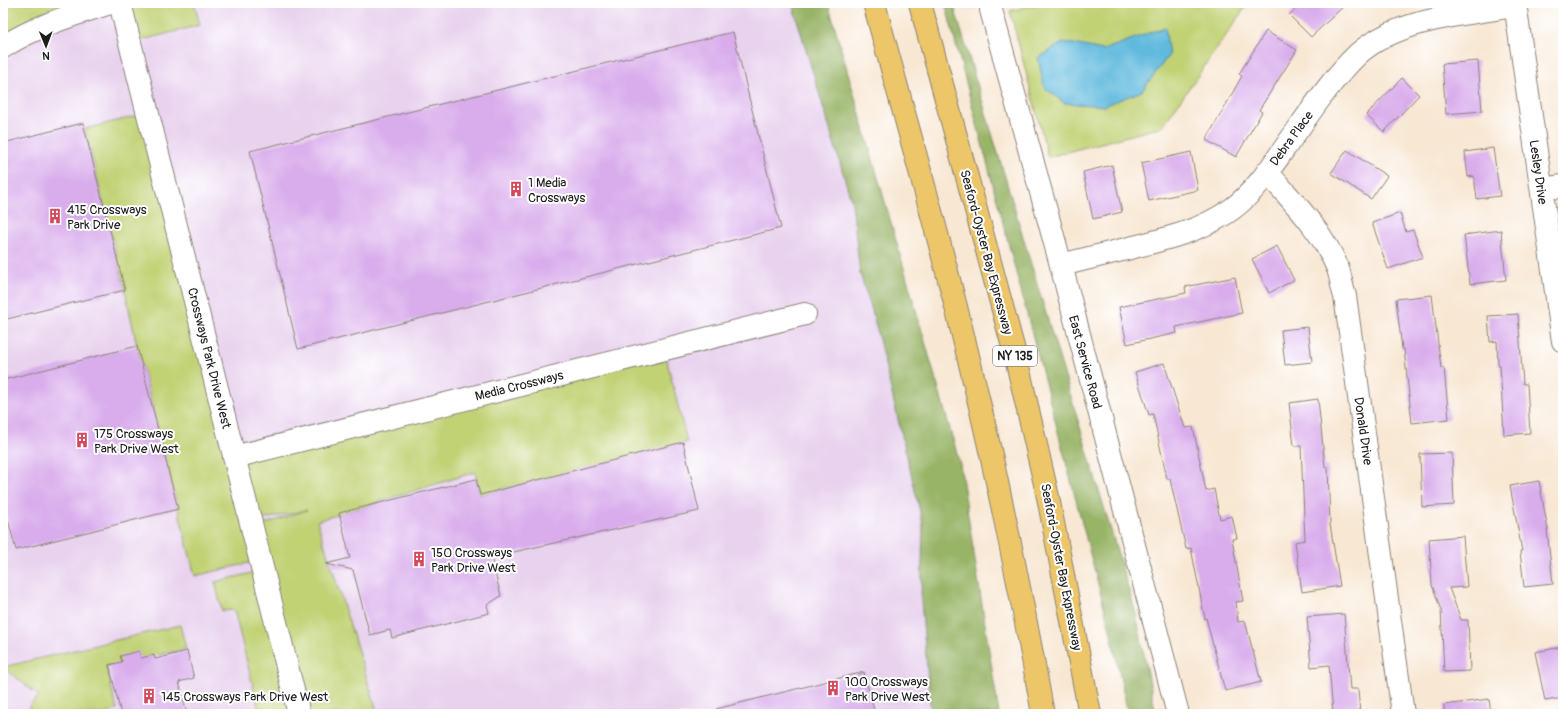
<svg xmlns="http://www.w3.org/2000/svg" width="1566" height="717" font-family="Pangolin,sans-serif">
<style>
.built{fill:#e8d2ee}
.green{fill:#c1d275;stroke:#6e7748;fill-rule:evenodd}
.forest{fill:#98b466;stroke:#5a6841}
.water{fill:#60bade;stroke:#3e6b7d}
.building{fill:#d9adec}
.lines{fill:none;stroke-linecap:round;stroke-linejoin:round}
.minor-casing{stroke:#8a8278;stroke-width:24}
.highway-casing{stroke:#8a8278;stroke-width:24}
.minor{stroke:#fff;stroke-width:22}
.highway{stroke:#ecc669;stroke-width:22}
.labels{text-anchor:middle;stroke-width:4;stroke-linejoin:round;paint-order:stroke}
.shield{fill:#fff;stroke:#606060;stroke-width:1}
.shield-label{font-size:12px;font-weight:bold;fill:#1c1c1c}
.street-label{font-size:13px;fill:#1c1c1c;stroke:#fff}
.poi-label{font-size:13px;fill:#1c1c1c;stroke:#fff;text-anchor:start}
</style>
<rect width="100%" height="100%" fill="#fff"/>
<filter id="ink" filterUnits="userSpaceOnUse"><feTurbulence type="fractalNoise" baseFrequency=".025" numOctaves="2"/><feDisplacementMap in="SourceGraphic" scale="8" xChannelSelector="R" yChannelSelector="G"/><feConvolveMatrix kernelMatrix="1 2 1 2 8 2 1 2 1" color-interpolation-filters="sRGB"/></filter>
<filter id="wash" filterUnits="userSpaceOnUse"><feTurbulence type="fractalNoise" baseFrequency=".012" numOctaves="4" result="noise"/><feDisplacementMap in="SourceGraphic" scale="16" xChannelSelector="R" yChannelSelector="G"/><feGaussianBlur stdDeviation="0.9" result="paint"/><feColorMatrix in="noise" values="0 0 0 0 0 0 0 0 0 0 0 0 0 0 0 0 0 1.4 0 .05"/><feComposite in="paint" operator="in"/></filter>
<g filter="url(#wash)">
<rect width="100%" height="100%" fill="#f8e7d3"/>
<g class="built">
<polygon points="3,3 792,3 852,203 860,274 872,310 923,524 921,601 931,714 3,714"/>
<polygon points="963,3 1000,3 965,11"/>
</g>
<g class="green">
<polygon points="3,3 111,3 3,47"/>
<polygon points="120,3 194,3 200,25 131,43"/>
<polygon points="1041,3 1246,3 1247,5 1162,127 1048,157 1010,11"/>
<path d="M148,113L235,457L665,353L687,442L480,495L475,472L317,521L378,714H260L234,610L222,611L215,582L256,572L253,562L195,576L137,346L125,290L85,129ZM307,510L253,528L251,522Z"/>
<polygon points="180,625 186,649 106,666 117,710 105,714 32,714 29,706 39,696 3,667"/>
</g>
<g class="forest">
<polygon points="792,3 828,3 960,464 999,714 931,714 921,601 923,524 872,310 860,274 852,203"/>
<polygon points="945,3 955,3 955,10 1136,614 1156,714 1128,714 1110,629"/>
</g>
<polygon class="water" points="1165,27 1169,55 1142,91 1104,106 1064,103 1044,87 1038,58 1064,42 1103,50"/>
<g id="blocks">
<g class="building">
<polygon points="1302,3 1347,3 1311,37 1289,15"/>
<polygon points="1266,31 1297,50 1259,110 1262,112 1236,157 1206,140 1242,76 1239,74"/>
<polygon points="733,32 781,228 298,349 250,151"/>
<polygon points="1478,61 1482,111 1446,114 1442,64"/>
<polygon points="1402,78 1419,95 1384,132 1366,115"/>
<polygon points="83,123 125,290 3,320 3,143"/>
<polygon points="1493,148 1500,196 1477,199 1474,176 1468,177 1465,152"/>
<polygon points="1347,150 1387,176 1371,199 1331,173"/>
<polygon points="1191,152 1198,190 1149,201 1141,163"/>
<polygon points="1112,165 1122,212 1093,219 1083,172"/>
<polygon points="1400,213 1406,232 1413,230 1423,257 1388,269 1372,223"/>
<polygon points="1501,230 1506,280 1470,284 1464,235"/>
<polygon points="1277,246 1294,280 1269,293 1252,259"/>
<polygon points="1235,277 1242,313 1176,327 1177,333 1127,344 1119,307 1186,293 1185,287"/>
<polygon points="1432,295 1441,368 1444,368 1449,419 1412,423 1404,349 1402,349 1396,299"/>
<polygon points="1518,314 1523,384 1527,384 1530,433 1504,435 1500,365 1498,365 1497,341 1490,342 1488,316"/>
<polygon points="1308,327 1312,362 1285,365 1281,330"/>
<polygon points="137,346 178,509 16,550 3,500 3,380"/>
<polygon points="1164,363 1185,428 1193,427 1206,491 1214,489 1220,519 1232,516 1237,538 1232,539 1243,601 1236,602 1238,622 1245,621 1261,682 1225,691 1206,618 1205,619 1191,548 1186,549 1170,479 1167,479 1153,414 1149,415 1135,372"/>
<polygon points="1318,399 1325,467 1328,467 1330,524 1340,586 1302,592 1295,542 1305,540 1301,446 1294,446 1289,403"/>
<polygon points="683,442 699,511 491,557 501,596 487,605 489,613 392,638 390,630 370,635 353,570 326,564 350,558 339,513 476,479 480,495"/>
<polygon points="1452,453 1454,505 1422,507 1420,454"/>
<polygon points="1539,481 1548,530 1547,530 1553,584 1524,587 1520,551 1522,551 1510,486"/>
<polygon points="1463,536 1467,587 1449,588 1461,620 1468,620 1470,671 1444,672 1441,610 1432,585 1429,539"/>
<polygon points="1344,614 1350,689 1358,689 1360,714 1333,714 1329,665 1311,667 1307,617"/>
<polygon points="1561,647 1563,655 1563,698 1545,701 1535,652"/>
<polygon points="139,651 141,658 154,655 155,659 187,651 194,678 179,682 187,714 121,714 109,665 122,662 120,656"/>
<polygon points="864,672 875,714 716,714 716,709"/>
<polygon points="1489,699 1491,714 1444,714 1444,705"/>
</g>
</g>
</g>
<g filter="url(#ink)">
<use href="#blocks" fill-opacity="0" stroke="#8a8278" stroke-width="1"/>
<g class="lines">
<g class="minor-casing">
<g id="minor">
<polyline points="120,3 299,714"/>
<polyline points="1515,3 1563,341"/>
<polyline points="991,10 1061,265 1178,714"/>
<path d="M3,47C35,26 73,15 110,3"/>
<path d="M1267,172C1293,202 1323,231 1338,269C1341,278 1342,288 1345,296L1403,714"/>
<polyline points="1542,189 1563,186"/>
<path d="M1061,265C1085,259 1110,253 1134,247C1169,238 1203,230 1232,209C1259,189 1277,158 1296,132C1315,105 1334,77 1358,54C1397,19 1465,14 1515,6"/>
<polyline points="234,457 805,314"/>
</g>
</g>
<g class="highway-casing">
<g id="highway">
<path d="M874,3C902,107 932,211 958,315C991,447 1019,580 1043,714"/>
<polyline points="920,3 1016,358 1048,497 1090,714"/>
</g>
</g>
<use href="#minor" class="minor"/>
<use href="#highway" class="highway"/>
</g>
</g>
<defs>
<g id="building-bare" transform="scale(1.2)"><path d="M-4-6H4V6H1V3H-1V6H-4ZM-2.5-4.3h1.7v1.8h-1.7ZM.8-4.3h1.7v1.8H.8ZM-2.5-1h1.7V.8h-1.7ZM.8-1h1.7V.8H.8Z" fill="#d1495b" stroke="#fff" stroke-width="2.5" paint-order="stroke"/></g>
</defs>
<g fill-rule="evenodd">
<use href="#building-bare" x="516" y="189"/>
<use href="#building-bare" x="55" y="216"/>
<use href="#building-bare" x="82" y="440"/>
<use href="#building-bare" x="419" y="559"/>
<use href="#building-bare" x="833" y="688"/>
<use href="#building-bare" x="149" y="696"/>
</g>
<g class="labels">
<rect class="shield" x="993" y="346" width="44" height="20" rx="3"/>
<g class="shield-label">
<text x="1015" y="360">NY 135</text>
</g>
<g class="street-label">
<text transform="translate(1291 138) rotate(-54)" y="5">Debra Place</text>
<text transform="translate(1539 172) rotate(82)" y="5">Lesley Drive</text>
<text transform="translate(987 252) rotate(75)" y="5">Seaford-Oyster Bay Expressway</text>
<text transform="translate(210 358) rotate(76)" y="5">Crossways Park Drive West</text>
<text transform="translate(1086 362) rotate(75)" y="5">East Service Road</text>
<text transform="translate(519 385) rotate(-14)" y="5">Media Crossways</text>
<text transform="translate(1364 431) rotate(82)" y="5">Donald Drive</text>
<text transform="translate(1062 567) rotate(79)" y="5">Seaford-Oyster Bay Expressway</text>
</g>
<g class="poi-label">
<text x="528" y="187">1 Media<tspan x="528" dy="15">Crossways</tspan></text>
<text x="67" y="214">415 Crossways<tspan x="67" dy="15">Park Drive</tspan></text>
<text x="94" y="438">175 Crossways<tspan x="94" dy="15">Park Drive West</tspan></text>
<text x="431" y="557">150 Crossways<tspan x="431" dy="15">Park Drive West</tspan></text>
<text x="845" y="686">100 Crossways<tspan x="845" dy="15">Park Drive West</tspan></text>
<text x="161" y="701">145 Crossways Park Drive West</text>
</g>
</g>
<rect width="1566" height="717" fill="none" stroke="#fff" stroke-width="16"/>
<g transform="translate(46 46) rotate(179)" stroke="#ffffff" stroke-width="3" paint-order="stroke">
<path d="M0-3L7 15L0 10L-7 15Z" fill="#1c1c1c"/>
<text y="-6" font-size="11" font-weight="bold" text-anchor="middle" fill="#1c1c1c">N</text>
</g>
</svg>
